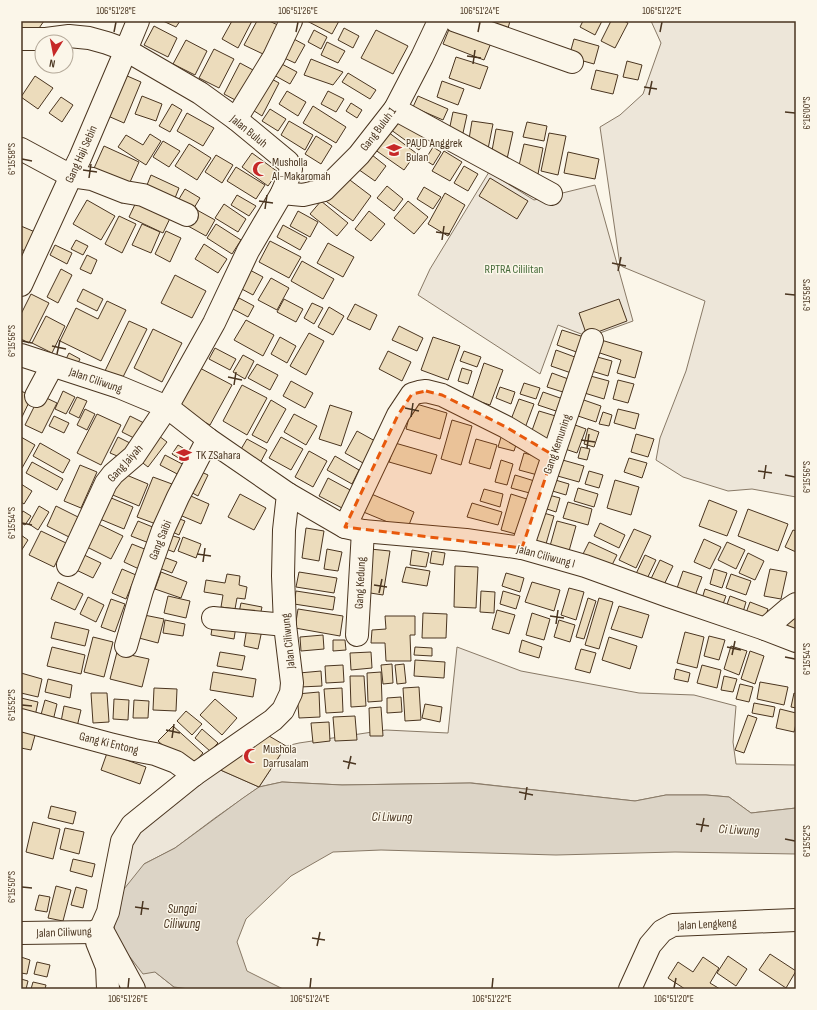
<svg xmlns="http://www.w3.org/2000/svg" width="817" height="1010" font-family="'Sofia Sans Condensed',sans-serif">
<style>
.green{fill:#ede6d9;stroke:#887966}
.water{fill:#dcd4c6;stroke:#887966}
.building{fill:#ecdcbc;stroke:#4a3520}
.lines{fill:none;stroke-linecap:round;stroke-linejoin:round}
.minor-casing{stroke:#4a3520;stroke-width:24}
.minor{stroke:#fbf6e9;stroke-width:22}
.marked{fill:#e8590c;fill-opacity:0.2;stroke:#e8590c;stroke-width:3;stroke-dasharray:8 5;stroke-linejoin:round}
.ticks{fill:none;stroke:#4a3520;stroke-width:1.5}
.labels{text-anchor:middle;stroke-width:3;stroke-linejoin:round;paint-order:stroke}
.street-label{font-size:12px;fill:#4a3520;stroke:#fbf6e9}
.poi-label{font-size:12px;fill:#4a3520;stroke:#fbf6e9;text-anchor:start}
.park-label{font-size:12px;fill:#436837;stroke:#fbf6e9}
.water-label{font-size:13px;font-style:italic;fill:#4a3520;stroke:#fbf6e9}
.neatline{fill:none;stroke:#4a3520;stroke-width:1.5}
.ticks-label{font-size:10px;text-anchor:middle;fill:#4a3520}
</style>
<rect width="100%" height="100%" fill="#fbf6e9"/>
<g class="green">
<polygon points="651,21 796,21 796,497 752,489 728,491 683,477 656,460 660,438 686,371 705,301 623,267 620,265 600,127 620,115 643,94 661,43"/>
<polygon points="489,172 534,200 595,185 633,321 589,337 558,325 540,374 418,295 430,269"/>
<polygon points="457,647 521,671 639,693 694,695 736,706 733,742 736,764 796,765 796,808 751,813 729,797 706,795 666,795 635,801 472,783 342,785 282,782 259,787 215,818 175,848 144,864 155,972 174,987 189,989 107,989 101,928 122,841 209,765 259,787 286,746 299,743 386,730 448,733"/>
</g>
<polygon class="water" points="282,782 342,785 470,783 635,801 666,795 706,795 729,797 751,813 796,808 796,854 675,852 556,855 381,850 333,852 291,876 246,919 237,942 247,971 283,989 189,989 174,987 155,972 143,974 113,935 120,894 144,864 175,848 243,798 259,787"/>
<g class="building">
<polygon points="21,21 44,21 32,38 21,31"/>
<polygon points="163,21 180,21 176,27"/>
<polygon points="232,21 252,21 238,48 222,39"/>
<polygon points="257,21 269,21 278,25 263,54 244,45"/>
<polygon points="307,21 339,21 332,34"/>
<polygon points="494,21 510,21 507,32 493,27"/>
<polygon points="583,21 602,21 595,35 580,27"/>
<polygon points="611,21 624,21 628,23 615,48 601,41"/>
<polygon points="154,26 177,38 168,57 144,45"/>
<polygon points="450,27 491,43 484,60 443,44"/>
<polygon points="344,28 359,36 353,48 338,40"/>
<polygon points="314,30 327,37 321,49 308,42"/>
<polygon points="376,30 408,46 393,74 361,58"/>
<polygon points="292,38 305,45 295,63 282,57"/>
<polygon points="574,39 599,46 594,64 569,57"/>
<polygon points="186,40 207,51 195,75 173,64"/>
<polygon points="327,42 345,51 338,63 321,55"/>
<polygon points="214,49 234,59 219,88 199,78"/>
<polygon points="456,57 488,67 480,89 449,78"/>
<polygon points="311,59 343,72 333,85 304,75"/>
<polygon points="627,61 642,65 638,80 623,77"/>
<polygon points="278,62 297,72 290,84 272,74"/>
<polygon points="240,63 253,70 237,101 224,94"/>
<polygon points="596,70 618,75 613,94 591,89"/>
<polygon points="348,73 376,90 370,99 342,82"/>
<polygon points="125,75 141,82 124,123 108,116"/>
<polygon points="35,76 53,88 38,109 21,97"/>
<polygon points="268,77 279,83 262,116 248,107"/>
<polygon points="442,81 464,89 458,105 437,97"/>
<polygon points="287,91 306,102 298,116 279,104"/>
<polygon points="328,91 344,99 336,112 321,104"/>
<polygon points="142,96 162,104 156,121 135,114"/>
<polygon points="418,96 448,109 443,120 413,107"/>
<polygon points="61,97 73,105 62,122 49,113"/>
<polygon points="351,103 362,110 357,118 346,111"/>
<polygon points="172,104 182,110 170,132 159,126"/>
<polygon points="313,106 346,127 336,143 303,123"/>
<polygon points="270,109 286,119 278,131 262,121"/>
<polygon points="453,112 467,115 463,133 449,131"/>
<polygon points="187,113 214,128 203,146 177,131"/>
<polygon points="397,113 429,136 419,150 387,127"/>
<polygon points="289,121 313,135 305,150 281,135"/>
<polygon points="472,121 493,124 488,149 468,145"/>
<polygon points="527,122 547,126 544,141 523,137"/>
<polygon points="384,129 416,153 404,170 371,147"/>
<polygon points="496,129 513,132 507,159 491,156"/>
<polygon points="549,133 566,136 558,175 541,171"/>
<polygon points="150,134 161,141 146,165 118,147 126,135 143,145"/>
<polygon points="316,136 332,146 321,164 305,154"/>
<polygon points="163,141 180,151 169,167 153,157"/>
<polygon points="189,144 211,158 197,180 175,166"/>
<polygon points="524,144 543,148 538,174 518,170"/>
<polygon points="104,146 139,162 126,191 91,175"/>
<polygon points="433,147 441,152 433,165 425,160"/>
<polygon points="367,151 386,166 375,181 355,167"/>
<polygon points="444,151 462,162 450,181 432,171"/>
<polygon points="568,152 599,159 595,179 564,173"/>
<polygon points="252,153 278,172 268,186 242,167"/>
<polygon points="216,155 233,165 222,183 205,172"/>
<polygon points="464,166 478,174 468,191 454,183"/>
<polygon points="236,167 265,185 256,199 227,181"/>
<polygon points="342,174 371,196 353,221 323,199"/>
<polygon points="151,175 179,188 175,198 147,185"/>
<polygon points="490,178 528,201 517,219 479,196"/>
<polygon points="387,186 403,199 394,211 377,198"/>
<polygon points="424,187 441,197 433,209 417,199"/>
<polygon points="185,189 200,198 194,208 179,199"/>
<polygon points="445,193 465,205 448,236 428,224"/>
<polygon points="237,195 256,206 249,216 231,205"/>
<polygon points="139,196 173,212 163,233 129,217"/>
<polygon points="87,200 115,216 101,240 73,224"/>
<polygon points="321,201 348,223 337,236 310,214"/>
<polygon points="408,201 428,217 414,234 394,218"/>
<polygon points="224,204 246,219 238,232 215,218"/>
<polygon points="197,210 215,220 206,236 188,226"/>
<polygon points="298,211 318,222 310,237 290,226"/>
<polygon points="369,211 385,224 371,241 355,229"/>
<polygon points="119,216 136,224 122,253 105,244"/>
<polygon points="142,224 160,232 151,253 132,245"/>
<polygon points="216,224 241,240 232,254 207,238"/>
<polygon points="283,225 307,238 300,250 277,237"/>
<polygon points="21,226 35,232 25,251 21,249"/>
<polygon points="166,231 181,238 170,262 155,254"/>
<polygon points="76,240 88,246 83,255 71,249"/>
<polygon points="270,241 301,257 289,278 259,262"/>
<polygon points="328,243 354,257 343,277 317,263"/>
<polygon points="204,244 227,259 218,273 195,259"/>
<polygon points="55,245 72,253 67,264 50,255"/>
<polygon points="87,255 97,260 91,274 80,269"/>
<polygon points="302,261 334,279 323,299 291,281"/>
<polygon points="61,269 72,275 58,303 47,297"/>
<polygon points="248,269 263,277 253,295 238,287"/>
<polygon points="175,275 206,291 192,318 161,303"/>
<polygon points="271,278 289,288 277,310 258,300"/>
<polygon points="83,289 103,299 97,311 77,301"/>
<polygon points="31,294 49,303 29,343 21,339 21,314"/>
<polygon points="239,298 254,306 248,317 233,309"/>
<polygon points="284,299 303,309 296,322 277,312"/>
<polygon points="619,299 627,321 587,336 579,313"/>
<polygon points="107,301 126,310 101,361 60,341 76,308 98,319"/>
<polygon points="312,303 323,308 314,324 304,318"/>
<polygon points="355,304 377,315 370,330 347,319"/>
<polygon points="329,307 344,316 333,335 318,327"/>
<polygon points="46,316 65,326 52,353 32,343"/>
<polygon points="246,320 274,335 263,356 234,340"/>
<polygon points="129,321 147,329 121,381 104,373"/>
<polygon points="399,326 423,338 417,351 392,340"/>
<polygon points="153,329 182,343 162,382 134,368"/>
<polygon points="562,330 587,338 582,354 557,345"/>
<polygon points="309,333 324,341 306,375 290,366"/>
<polygon points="280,337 296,346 287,363 271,354"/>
<polygon points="433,337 460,346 448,380 421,370"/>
<polygon points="601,340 642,352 635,378 617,373 621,360 597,352"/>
<polygon points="215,348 236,359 230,370 209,359"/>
<polygon points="556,350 583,360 577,375 551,366"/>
<polygon points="388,351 411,362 402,381 379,369"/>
<polygon points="464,351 481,357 477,367 460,361"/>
<polygon points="69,353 80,359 75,369 64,363"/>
<polygon points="243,355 254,361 245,379 233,372"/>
<polygon points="590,355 612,361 608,376 585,369"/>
<polygon points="484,363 503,370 490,405 472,399"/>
<polygon points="257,364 278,375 270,390 248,378"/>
<polygon points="198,367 232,385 210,425 176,407"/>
<polygon points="462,368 472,371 468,384 458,381"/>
<polygon points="552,373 571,380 566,393 547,387"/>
<polygon points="583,374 609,381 604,399 578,391"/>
<polygon points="618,380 634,384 628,403 613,399"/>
<polygon points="291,381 313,393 305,408 283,396"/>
<polygon points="524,383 540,388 536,399 520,394"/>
<polygon points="242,385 267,398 247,435 223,421"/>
<polygon points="500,387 515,392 511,404 496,398"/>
<polygon points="21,391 32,396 21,419"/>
<polygon points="63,391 75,397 66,414 55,409"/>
<polygon points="543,392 563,399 559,412 538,405"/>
<polygon points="40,395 57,403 42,433 25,425"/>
<polygon points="77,397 87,401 79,418 69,413"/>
<polygon points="578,398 601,406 596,422 572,414"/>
<polygon points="519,399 534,404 525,428 510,422"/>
<polygon points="271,400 286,409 267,443 252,435"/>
<polygon points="413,403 447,413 440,439 406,429"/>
<polygon points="330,405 352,412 341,446 319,439"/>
<polygon points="85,409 95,414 87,430 77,425"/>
<polygon points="618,409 639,414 635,429 614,423"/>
<polygon points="539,411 559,417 549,442 530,436"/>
<polygon points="603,412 612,415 609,426 599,424"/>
<polygon points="97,414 121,425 101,465 77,453"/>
<polygon points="294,414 317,426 306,445 284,432"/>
<polygon points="54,416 69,423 64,433 49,426"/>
<polygon points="130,416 144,423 136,439 122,432"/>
<polygon points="452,420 472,426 461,465 441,459"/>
<polygon points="567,422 586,429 577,453 559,447"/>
<polygon points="588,428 599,432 594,447 584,444"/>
<polygon points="357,431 375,441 363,463 345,453"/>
<polygon points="155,433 167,442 148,467 135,457"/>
<polygon points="502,434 518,439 514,451 498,447"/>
<polygon points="636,434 654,439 648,457 631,452"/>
<polygon points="21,437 35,445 22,468 21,467"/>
<polygon points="118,437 130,443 122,458 110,453"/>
<polygon points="281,437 303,449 291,470 269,458"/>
<polygon points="247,439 267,450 258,467 237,456"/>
<polygon points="476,439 497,445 490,469 469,463"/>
<polygon points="40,443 70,460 63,473 33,456"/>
<polygon points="395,443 437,455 431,474 389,462"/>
<polygon points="178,445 196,456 190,465 172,454"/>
<polygon points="581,447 590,449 587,460 578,458"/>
<polygon points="309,451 327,461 313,487 295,477"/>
<polygon points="524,453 550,460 545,477 519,470"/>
<polygon points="165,455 188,467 183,477 160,465"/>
<polygon points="335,456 359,470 352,484 327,470"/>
<polygon points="629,458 647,463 642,478 624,472"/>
<polygon points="559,459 584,466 579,482 554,475"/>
<polygon points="501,460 513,464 507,485 495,482"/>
<polygon points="32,462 63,479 57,490 26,473"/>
<polygon points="80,465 97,472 81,508 64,501"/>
<polygon points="195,469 208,475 198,496 185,489"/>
<polygon points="117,471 148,484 139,506 108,493"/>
<polygon points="589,471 603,475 599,488 585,484"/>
<polygon points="515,475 541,483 537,495 511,488"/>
<polygon points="153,477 172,484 156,524 137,517"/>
<polygon points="328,478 352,491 342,508 319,496"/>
<polygon points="552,479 569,484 566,495 549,490"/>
<polygon points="615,480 639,487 631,515 607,508"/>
<polygon points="21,484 32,491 24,504 21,502"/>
<polygon points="578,488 598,494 594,507 574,501"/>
<polygon points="484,489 503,494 500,507 480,501"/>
<polygon points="184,493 209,504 201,524 175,513"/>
<polygon points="369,493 414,512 407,530 361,511"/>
<polygon points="240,494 266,508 254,530 228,517"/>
<polygon points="511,494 533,501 523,536 501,530"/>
<polygon points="545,494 560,498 556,512 541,507"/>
<polygon points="104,495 133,507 124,529 95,517"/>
<polygon points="709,500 737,511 727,536 699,526"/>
<polygon points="568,502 592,509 588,525 563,518"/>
<polygon points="472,503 502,512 498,525 467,517"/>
<polygon points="39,506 49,512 38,530 29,524"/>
<polygon points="56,506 78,517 69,537 47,526"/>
<polygon points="748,509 788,524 778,551 738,536"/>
<polygon points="23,511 31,516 25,525 21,523 21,514"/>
<polygon points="537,511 554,516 546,544 528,539"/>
<polygon points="172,516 185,521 179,535 166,529"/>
<polygon points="92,521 123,536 111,559 81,544"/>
<polygon points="138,521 155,528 149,543 131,536"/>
<polygon points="557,521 576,526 569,551 550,546"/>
<polygon points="600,523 625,535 619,548 594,536"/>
<polygon points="306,528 324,531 319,561 302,558"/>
<polygon points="634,529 651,536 636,568 619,560"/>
<polygon points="793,530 796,531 796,552 785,547"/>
<polygon points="41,531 66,543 54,567 29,555"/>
<polygon points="163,533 180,538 174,552 158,546"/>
<polygon points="21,535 28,540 21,551"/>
<polygon points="183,537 201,544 196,558 178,551"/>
<polygon points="704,539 721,547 710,569 694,562"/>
<polygon points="589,542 617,555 609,571 581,558"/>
<polygon points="727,542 745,550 736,569 718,560"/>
<polygon points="132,544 147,550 139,569 124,562"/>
<polygon points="327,549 342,552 338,571 324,569"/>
<polygon points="370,549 390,551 383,595 364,592"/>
<polygon points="412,550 429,553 426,567 410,565"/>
<polygon points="432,551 445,553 443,565 430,563"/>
<polygon points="80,553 101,563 93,578 72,568"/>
<polygon points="748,553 764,561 755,580 739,573"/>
<polygon points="158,555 177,562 172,573 154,566"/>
<polygon points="645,555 656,560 645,583 634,578"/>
<polygon points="660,560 673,566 661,591 648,585"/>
<polygon points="455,566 478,567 476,608 454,607"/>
<polygon points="406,567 430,571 427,586 402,582"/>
<polygon points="122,569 136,575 126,599 112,593"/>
<polygon points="714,569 727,573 722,588 710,584"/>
<polygon points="770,569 787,572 781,599 764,596"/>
<polygon points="683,571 702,577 693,601 675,594"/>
<polygon points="161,572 187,582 181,598 155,589"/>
<polygon points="299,572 337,578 334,593 296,587"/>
<polygon points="506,573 524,578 520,592 502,586"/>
<polygon points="227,574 240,576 239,585 247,587 245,599 237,598 235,609 221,607 223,595 204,592 206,580 225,583"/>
<polygon points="731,574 751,581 746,595 726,588"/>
<polygon points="58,582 83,594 75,610 51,599"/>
<polygon points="532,582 560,590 554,611 525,602"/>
<polygon points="569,588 584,592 576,620 561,615"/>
<polygon points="705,589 726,596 720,612 700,605"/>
<polygon points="296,591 335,597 333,610 294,604"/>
<polygon points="481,591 495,592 494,613 480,612"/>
<polygon points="503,591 520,596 516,609 500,604"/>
<polygon points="168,596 190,601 186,618 164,613"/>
<polygon points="730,596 746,602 741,619 724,613"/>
<polygon points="88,597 104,605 96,622 80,614"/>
<polygon points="588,598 596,601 584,639 576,637"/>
<polygon points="599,598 613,602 599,649 585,645"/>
<polygon points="111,599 125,604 115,632 101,627"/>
<polygon points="750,602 768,609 762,627 743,621"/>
<polygon points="241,603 262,607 259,620 238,617"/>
<polygon points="619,606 649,615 642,638 611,629"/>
<polygon points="298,609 343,616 340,636 295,628"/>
<polygon points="497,610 515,615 509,634 492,629"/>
<polygon points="423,613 447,614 446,638 422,638"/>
<polygon points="532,613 550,619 544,640 526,635"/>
<polygon points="144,615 164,619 158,643 139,638"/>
<polygon points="385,616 415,616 415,635 410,635 411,661 386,661 385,643 371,643 372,630 386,629"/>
<polygon points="796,616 796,638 778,629"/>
<polygon points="165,620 185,624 183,636 163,633"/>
<polygon points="559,620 575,625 570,642 554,637"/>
<polygon points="55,622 89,630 85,646 51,638"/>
<polygon points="213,622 236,626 234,639 211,635"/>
<polygon points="247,627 262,630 258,649 244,646"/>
<polygon points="685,632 704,637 697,668 677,663"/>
<polygon points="323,635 324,649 301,651 300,637"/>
<polygon points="709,636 725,640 719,660 704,656"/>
<polygon points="93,637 113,642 104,677 84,672"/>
<polygon points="609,637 637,646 630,669 602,660"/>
<polygon points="333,640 345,640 346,650 333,651"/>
<polygon points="522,640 542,647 539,658 519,652"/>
<polygon points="731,646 747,651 739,675 724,669"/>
<polygon points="52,647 85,655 81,674 47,666"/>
<polygon points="415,647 432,648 432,656 414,655"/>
<polygon points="581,649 596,653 590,673 575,669"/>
<polygon points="750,651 764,656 755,684 741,679"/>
<polygon points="117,652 149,659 142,687 110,679"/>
<polygon points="220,652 245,656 242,670 217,666"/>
<polygon points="371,652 372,668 351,670 350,653"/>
<polygon points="415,660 445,662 444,678 414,676"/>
<polygon points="392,664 393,683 383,684 381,665"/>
<polygon points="404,664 406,683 397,684 395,665"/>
<polygon points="343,665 344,682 326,683 325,666"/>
<polygon points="702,665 721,670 717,688 697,683"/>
<polygon points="676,669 690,673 688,682 674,679"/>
<polygon points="321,671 322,686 300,687 299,673"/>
<polygon points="213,672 256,679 253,697 210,690"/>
<polygon points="381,672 382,701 368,702 367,673"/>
<polygon points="21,673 42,679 38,697 21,693"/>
<polygon points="350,676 364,676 366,706 351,707"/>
<polygon points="724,676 737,679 733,692 721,690"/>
<polygon points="48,679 72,685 70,698 45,692"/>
<polygon points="760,682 788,687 784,705 757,699"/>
<polygon points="740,684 753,687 749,702 736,699"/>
<polygon points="419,687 421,720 405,721 403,688"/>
<polygon points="154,688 177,689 176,711 153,710"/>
<polygon points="342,688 343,712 326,713 324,689"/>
<polygon points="319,692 320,717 299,718 297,694"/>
<polygon points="91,693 107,693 109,722 93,723"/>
<polygon points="794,693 796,694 796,708 791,707"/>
<polygon points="401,697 402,712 387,713 387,698"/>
<polygon points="21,698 38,702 34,721 21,718"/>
<polygon points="114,699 129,700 128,720 113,719"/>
<polygon points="215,699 237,718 222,735 200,715"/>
<polygon points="45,700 57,704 52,725 39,722"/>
<polygon points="134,700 149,701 148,718 133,718"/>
<polygon points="754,703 775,707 773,717 752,713"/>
<polygon points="425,704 442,707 440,722 422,718"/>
<polygon points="64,706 81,710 76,731 60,727"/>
<polygon points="381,707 383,736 370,736 369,708"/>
<polygon points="780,709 796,713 796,724 794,732 776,728"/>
<polygon points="186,711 202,724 192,735 177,721"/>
<polygon points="748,715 757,718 744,753 735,750"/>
<polygon points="355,716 357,740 335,741 333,717"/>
<polygon points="329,722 330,741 313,743 311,723"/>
<polygon points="21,724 37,728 31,750 21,748"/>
<polygon points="173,726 203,753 189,769 158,741"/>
<polygon points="202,729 218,743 210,751 195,738"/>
<polygon points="259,730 286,746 259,787 209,765"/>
<polygon points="107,753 146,767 140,784 101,770"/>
<polygon points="51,806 76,812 73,824 48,818"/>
<polygon points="33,822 60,829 53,859 26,852"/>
<polygon points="65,828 84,832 79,854 60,849"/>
<polygon points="73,859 95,864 92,877 70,871"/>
<polygon points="56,886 71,890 63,921 48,918"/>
<polygon points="76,887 87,890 83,908 71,905"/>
<polygon points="39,895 50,897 47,912 35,910"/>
<polygon points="770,954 796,971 786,988 759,970"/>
<polygon points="728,956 747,969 736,986 717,973"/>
<polygon points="21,957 30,960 27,974 21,973"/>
<polygon points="703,957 719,968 710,983 720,989 685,989 668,978 678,962 693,972"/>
<polygon points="37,962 50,965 47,977 34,974"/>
<polygon points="21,979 28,981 26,989 21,989"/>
<polygon points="33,982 46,985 45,989 31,989"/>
</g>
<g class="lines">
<g class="minor-casing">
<g id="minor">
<polyline points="456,21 572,62"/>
<polyline points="21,39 46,39 69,36 89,38 107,43 126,50 200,93 236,119 288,162 291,169 289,176 282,193 248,251 214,323 167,407 134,456 113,474 106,483 68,565"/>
<polyline points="395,109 551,194"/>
<polyline points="236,119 274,57 291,21"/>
<polyline points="21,149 71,176 92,179 125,192 143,195 187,215"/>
<polyline points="282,193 303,195 324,190 359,155 395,109 422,57 439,21"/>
<polyline points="21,285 71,176 80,158 126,50 138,21"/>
<polyline points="21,355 119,387 167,407 208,439 288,494 284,530 283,576 285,625 292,683 291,693 283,710 273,720 194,775 132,825 122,841 108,912 101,928 94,932 21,933"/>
<polyline points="36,396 52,366"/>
<polyline points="288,494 345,527 363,531 466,540 522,548 585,566 668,596 765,629 796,641"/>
<polyline points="345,527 398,415 412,394 419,392 426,391 442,395 506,427 553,455"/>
<polyline points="522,548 592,340"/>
<polyline points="213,618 285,625"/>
<polyline points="765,629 787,610 796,604"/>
<polyline points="357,635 363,531"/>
<polyline points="126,646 142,590 163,530 178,497 208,439"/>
<polyline points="21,720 110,744 134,750 155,754 176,762 194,775"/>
<polyline points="101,928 134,989"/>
<polyline points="97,942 107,967 108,989"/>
<polyline points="630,989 650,945 662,931 673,925 796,920"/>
</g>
</g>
<use href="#minor" class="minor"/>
</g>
<path class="marked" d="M426,391L442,395L506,427L553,455L522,548L345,527L398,415L412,394Z"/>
<path class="ticks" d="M114,32L116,22M296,32L298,22M478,32L480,22M660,32L662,22M467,56L481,58M473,64L475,50M644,87L657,89M649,95L652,81M785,112L795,113M22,159L32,161M83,170L97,172M89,178L91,164M259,201L273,203M265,209L267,195M436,232L450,234M442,240L444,226M612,263L626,266M618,271L621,257M785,294L795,295M22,341L32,343M52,346L66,349M57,354L60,340M228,377L242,380M234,385L236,372M405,408L419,411M411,417L413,403M581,440L595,442M587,448L589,434M758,471L772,473M785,475L795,477M764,479L766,465M22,523L32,525M197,554L211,556M203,562L205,548M374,585L387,587M379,593L382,579M550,616L564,618M556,624L558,610M727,647L741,650M732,655L735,641M785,657L795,659M22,705L32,706M166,730L180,733M172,738L174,724M343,761L356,764M348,769L351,756M519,792L533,795M525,800L527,787M696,824L709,826M701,832L704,818M785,839L795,841M22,887L32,888M135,907L149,909M141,915L143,901M312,938L325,940M317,946L320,932M128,988L129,978M310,988L311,978M492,988L493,978M674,988L676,978"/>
<defs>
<g id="school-bare" transform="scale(1.2)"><path d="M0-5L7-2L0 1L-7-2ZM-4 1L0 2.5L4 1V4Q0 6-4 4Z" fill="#c62828" stroke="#fbf6e9" stroke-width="2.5" paint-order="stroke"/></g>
<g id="mosque-bare" transform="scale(1.2)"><path d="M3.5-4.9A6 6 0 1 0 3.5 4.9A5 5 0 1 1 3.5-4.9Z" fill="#c62828" stroke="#fbf6e9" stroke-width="2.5" paint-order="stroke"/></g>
</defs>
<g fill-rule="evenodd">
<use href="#school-bare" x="394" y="150"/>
<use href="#mosque-bare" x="260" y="169"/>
<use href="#school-bare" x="184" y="455"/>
<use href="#mosque-bare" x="251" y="756"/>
</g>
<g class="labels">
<g class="street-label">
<text transform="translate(378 129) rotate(-53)" y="4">Gang Buluh 1</text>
<text transform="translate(249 131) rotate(39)" y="4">Jalan Buluh</text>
<text transform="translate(81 154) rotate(-66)" y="4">Gang Haji Sebin</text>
<text transform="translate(96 380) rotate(19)" y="4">Jalan Ciliwung</text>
<text transform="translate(557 444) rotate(-71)" y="4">Gang Kemuning</text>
<text transform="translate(125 463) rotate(-48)" y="4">Gang Jaiyah</text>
<text transform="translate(160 540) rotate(-68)" y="4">Gang Saibi</text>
<text transform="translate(546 556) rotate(15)" y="4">Jalan Ciliwung I</text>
<text transform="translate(360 583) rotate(-87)" y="4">Gang Kedung</text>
<text transform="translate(288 641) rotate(-96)" y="4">Jalan Ciliwung</text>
<text transform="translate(109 743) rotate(14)" y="4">Gang Ki Entong</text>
<text transform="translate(707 924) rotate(-3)" y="4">Jalan Lengkeng</text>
<text transform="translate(64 932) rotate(-2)" y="4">Jalan Ciliwung</text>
</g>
<g class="poi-label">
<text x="406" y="147">PAUD Anggrek<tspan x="406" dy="14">Bulan</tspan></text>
<text x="272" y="166">Musholla<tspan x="272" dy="14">Al-Makaromah</tspan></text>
<text x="196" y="459">TK ZSahara</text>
<text x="263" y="753">Mushola<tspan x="263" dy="14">Darrusalam</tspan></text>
</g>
<g class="park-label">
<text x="514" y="273">RPTRA Cililitan</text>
</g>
<g class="water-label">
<text transform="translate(392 816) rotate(1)" y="5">Ci Liwung</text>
<text transform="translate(739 829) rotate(3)" y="5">Ci Liwung</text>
<text x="182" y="913">Sungai<tspan x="182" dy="15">Ciliwung</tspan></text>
</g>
</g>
<rect width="817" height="1010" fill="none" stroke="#fbf6e9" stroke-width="44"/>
<g transform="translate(54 54) rotate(190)"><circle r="19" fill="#fbf6e9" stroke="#b4a999"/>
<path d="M0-3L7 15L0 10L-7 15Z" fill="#c62828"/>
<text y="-6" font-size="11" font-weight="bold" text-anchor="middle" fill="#4a3520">N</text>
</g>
<rect x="22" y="22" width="773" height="966" class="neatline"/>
<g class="ticks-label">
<text x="116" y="14">106°51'28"E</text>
<text x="298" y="14">106°51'26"E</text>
<text x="480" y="14">106°51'24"E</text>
<text x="662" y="14">106°51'22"E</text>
<text transform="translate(806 113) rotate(-90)" y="4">6°16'00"S</text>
<text transform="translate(11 159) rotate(-90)" y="4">6°15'58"S</text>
<text transform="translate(806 295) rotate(-90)" y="4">6°15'58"S</text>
<text transform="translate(11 341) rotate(-90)" y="4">6°15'56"S</text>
<text transform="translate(806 477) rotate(-90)" y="4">6°15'56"S</text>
<text transform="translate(11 523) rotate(-90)" y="4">6°15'54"S</text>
<text transform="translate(806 659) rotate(-90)" y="4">6°15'54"S</text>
<text transform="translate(11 705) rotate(-90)" y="4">6°15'52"S</text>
<text transform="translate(806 841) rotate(-90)" y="4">6°15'52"S</text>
<text transform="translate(11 887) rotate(-90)" y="4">6°15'50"S</text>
<text x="128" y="1002">106°51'26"E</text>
<text x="310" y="1002">106°51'24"E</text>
<text x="492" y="1002">106°51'22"E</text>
<text x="674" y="1002">106°51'20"E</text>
</g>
</svg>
